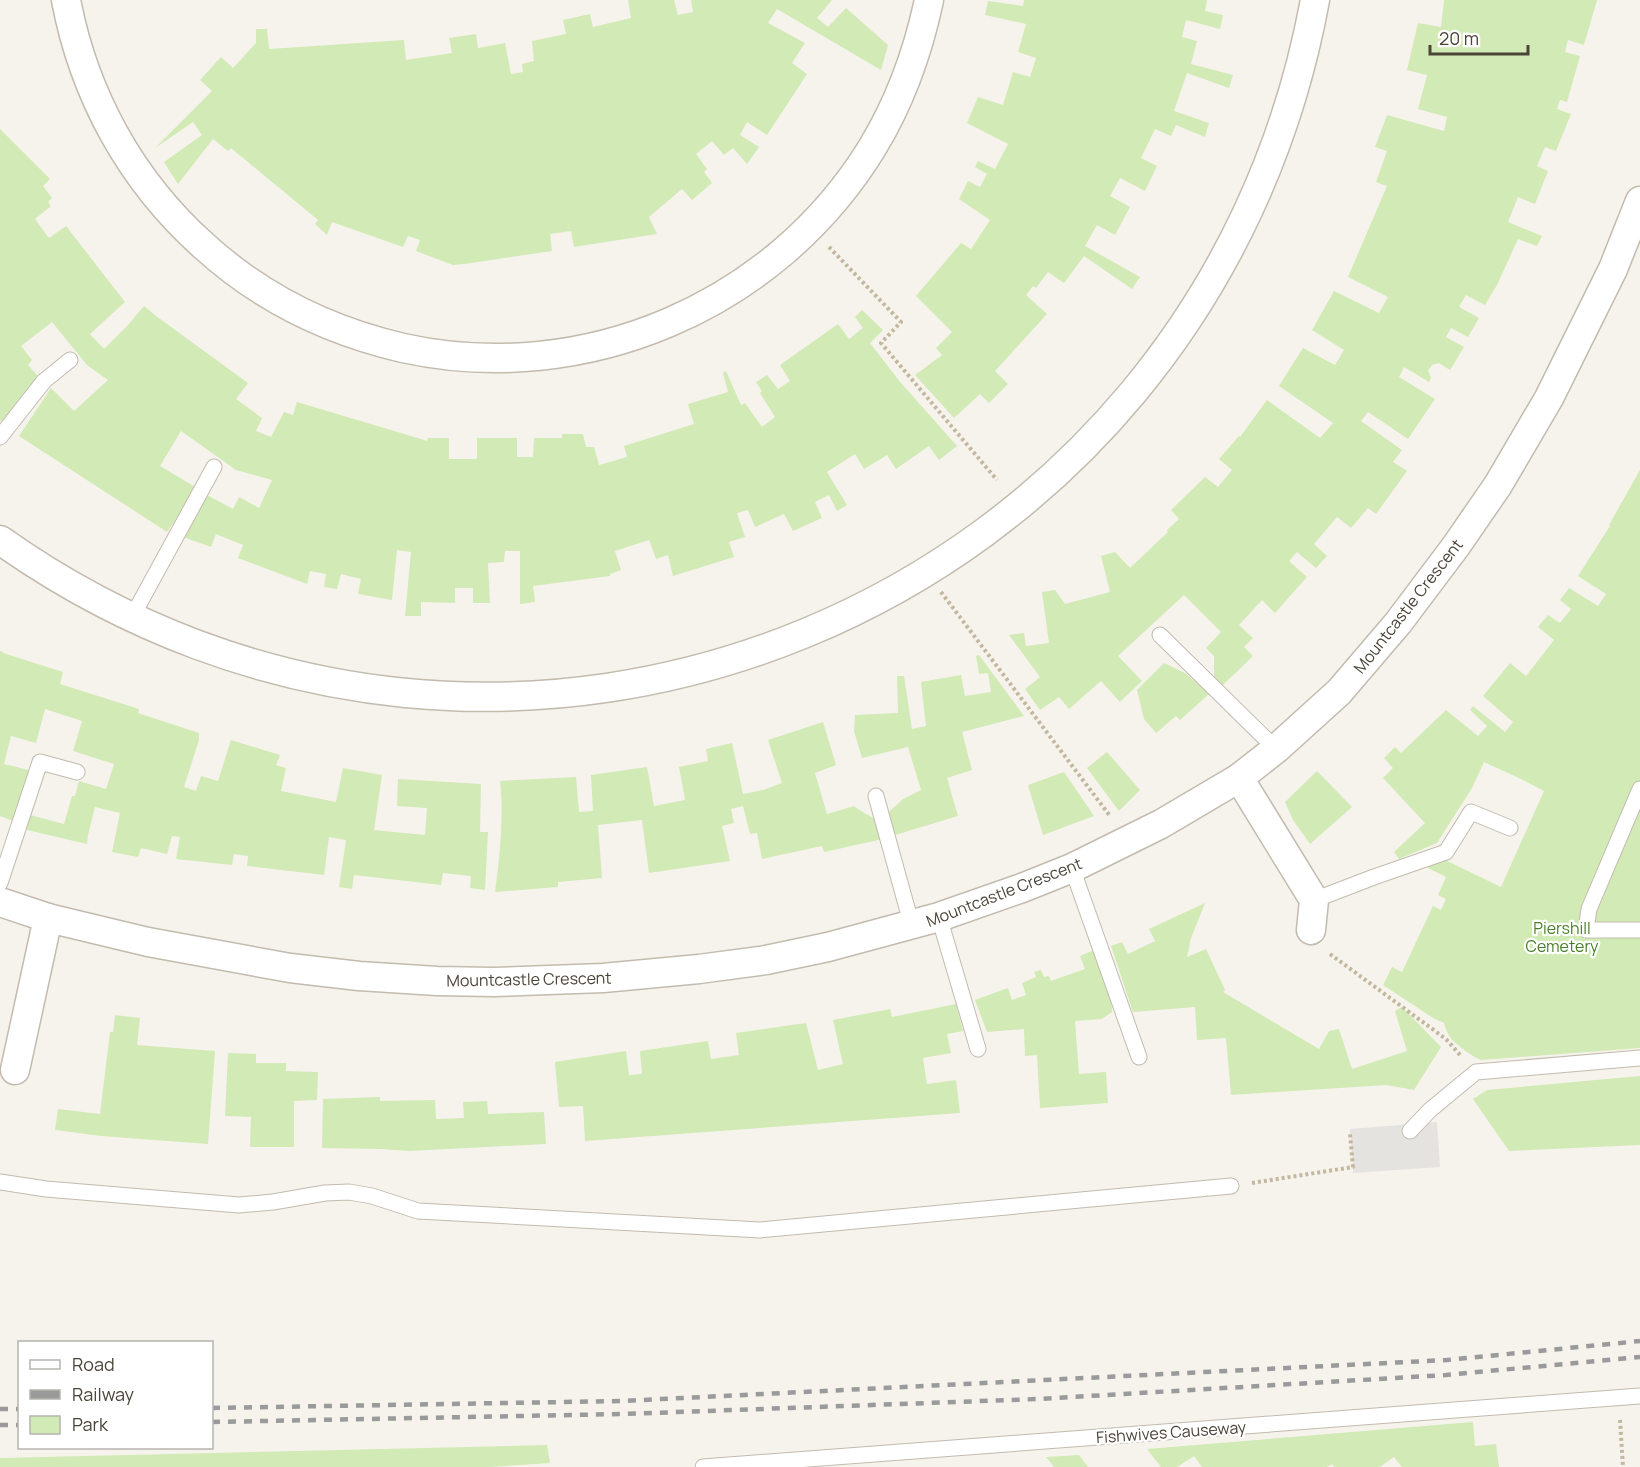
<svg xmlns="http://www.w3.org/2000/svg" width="1640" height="1467" font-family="Manrope,sans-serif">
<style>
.green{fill:#d2eab5}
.parking{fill:#e5e3e0}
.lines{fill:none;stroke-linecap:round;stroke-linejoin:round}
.lane-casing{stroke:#c2bbae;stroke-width:17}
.street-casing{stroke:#c2bbae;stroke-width:31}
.path{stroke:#c4b79f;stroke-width:4;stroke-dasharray:3 3;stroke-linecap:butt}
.lane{stroke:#fff;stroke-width:15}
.street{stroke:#fff;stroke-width:28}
.rail{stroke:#9a9a9a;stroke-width:4.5;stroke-dasharray:8 8;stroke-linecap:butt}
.labels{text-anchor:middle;stroke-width:4.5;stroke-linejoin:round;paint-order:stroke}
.street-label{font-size:16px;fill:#4b4439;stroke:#fff}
.park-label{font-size:16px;fill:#4a7f2a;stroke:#fff}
</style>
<rect width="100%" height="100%" fill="#f6f3ec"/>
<g class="green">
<polygon points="628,0 674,0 678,15 693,12 691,0 832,0 817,18 828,27 846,8 888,45 881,70 777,9 768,23 805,43 792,63 807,74 767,135 747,122 740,135 759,147 747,164 733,148 724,155 712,141 696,154 707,169 704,172 712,183 692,200 682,189 649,217 657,234 574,247 571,231 550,234 552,251 464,264 453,265 416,251 420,240 408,236 403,247 332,222 327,235 315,224 318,220 231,148 228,151 213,139 178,184 164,162 202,135 193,122 155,148 212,91 200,80 221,57 233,68 256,43 256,29 267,29 269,49 404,40 406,60 452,53 449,38 476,34 478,48 505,43 511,74 523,72 522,64 534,61 532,41 566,34 563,20 590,14 593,27 631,18"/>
<polygon points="1024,0 1207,0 1205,11 1223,15 1220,29 1186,20 1182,37 1197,41 1191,64 1233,75 1229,88 1187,73 1174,111 1209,123 1205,137 1176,125 1171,136 1155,129 1141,158 1157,166 1145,191 1120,178 1110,196 1130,207 1115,235 1097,225 1085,246 1140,277 1132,289 1084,256 1064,283 1048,272 1036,288 1033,286 1026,295 1047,314 995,371 1008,384 989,403 980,394 954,418 915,375 942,355 936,348 952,332 916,296 961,243 971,249 990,220 959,199 968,181 980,187 987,174 975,167 978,161 995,169 1008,144 967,123 978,97 1003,105 1013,72 1030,77 1036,58 1018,52 1026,24 985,15 988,1 1023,6"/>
<polygon points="1444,0 1597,0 1584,45 1568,40 1565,52 1580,56 1567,102 1560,100 1557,109 1571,114 1556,151 1545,147 1537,166 1548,171 1535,204 1518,197 1508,222 1542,236 1537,246 1518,239 1497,285 1485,305 1466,295 1459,307 1479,318 1468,337 1451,328 1446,337 1464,347 1450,370 1439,363 1432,365 1428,371 1431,378 1429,382 1404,367 1399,377 1435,399 1408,439 1368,412 1361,421 1402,450 1393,462 1407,471 1376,514 1368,508 1351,528 1337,517 1314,544 1327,556 1316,568 1297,552 1289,561 1307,577 1275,613 1262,600 1239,625 1253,638 1244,647 1253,656 1224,684 1219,688 1214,682 1214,656 1206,648 1221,632 1184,595 1118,656 1142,681 1120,702 1101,681 1069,709 1059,697 1040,710 1025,689 1040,677 1009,635 1024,633 1026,646 1049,643 1042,592 1055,590 1065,604 1110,592 1101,556 1115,552 1130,568 1168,532 1167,530 1179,519 1171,510 1205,477 1218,487 1232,470 1219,459 1239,436 1240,437 1267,400 1320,438 1333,423 1279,386 1303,348 1335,365 1344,350 1312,330 1334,291 1379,313 1388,297 1348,277 1387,186 1376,182 1387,151 1375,147 1387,115 1444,131 1447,117 1418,109 1427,75 1407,70 1418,23 1441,27"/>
<polygon points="0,129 50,179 43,186 52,198 48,202 51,206 35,219 49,238 66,226 125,302 90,334 104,349 128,325 144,306 156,316 248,383 236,399 262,418 256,431 271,437 284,412 293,415 297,402 421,439 427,441 428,438 449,438 449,459 477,459 477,438 517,438 517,457 533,457 534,438 562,438 562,434 583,434 586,447 594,447 599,465 627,457 624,446 694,424 688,404 728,392 723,373 726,371 741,405 745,403 762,427 775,417 760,393 762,391 756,382 767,375 778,389 790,381 780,365 838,324 849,339 863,328 855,317 862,310 883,330 870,343 901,383 957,446 939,460 929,446 896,469 887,455 864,469 855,454 827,472 847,505 837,511 829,495 815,502 822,518 793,531 784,514 755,527 748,510 737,513 745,537 729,542 734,557 673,576 668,555 656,559 649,540 615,551 621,570 610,574 610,576 533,586 535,602 520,604 520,551 505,551 504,562 488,563 490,603 473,603 473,588 455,588 455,603 421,602 421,616 405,616 411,552 397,550 392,600 358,594 361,579 341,574 337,589 324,587 326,574 310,571 307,584 238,558 243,545 216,534 211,547 183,537 205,494 233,509 239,497 259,508 272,480 236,470 181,431 160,466 197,488 167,532 19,436 51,388 74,411 108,380 87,365 52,322 21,346 32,360 28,365 39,377 5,425 0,420"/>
<path d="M1640,470V1048L1481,1060C1473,1057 1455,1044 1450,1037C1447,1033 1445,1027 1444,1023L1433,1018L1383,985L1392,967L1402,972L1433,906L1441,910L1446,899L1438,895L1446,877L1420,864L1443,859L1501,887L1544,791L1521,779L1484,762L1472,788L1437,843L1399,859L1394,852L1425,823L1383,778L1393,768L1384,758L1395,747L1401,753L1446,710L1478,736L1487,726L1470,710L1473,706L1505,732L1513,722L1483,696L1510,663L1526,676L1554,640L1538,627L1548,615L1560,623L1571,609L1560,600L1569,588L1598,606L1606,594L1578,576L1610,526L1609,525Z"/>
<polygon points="0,651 3,652 3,653 63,672 60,684 139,709 138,713 199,733 199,740 184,787 196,791 201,776 218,781 231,740 280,755 276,765 286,768 281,791 336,802 343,768 382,775 374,830 425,835 427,808 397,806 398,779 481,784 480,832 488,832 485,890 470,888 471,876 443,873 441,885 354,875 352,889 339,887 346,840 329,837 324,875 247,866 248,856 234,854 232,865 176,859 180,837 172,836 167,854 141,848 138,857 112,852 120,813 95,807 88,835 87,844 27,830 30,815 64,824 72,796 75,796 79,781 106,789 114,764 73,751 82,721 45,709 36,743 11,736 4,764 29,770 13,821 0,816"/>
<polygon points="979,655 1024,716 962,732 972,770 947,778 958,816 895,835 889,812 903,799 921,790 908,747 862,758 854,731 855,715 898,713 897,676 904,676 912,729 926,726 921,682 961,675 965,696 991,692 988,673 979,674 976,656"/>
<polygon points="1164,663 1185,673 1209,694 1180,720 1176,716 1156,733 1144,719 1137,690"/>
<path d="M823,722L836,765L815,773L827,814L854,806C874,822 875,811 883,839L824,852L822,846L762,859L757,833L750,834L743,806L731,809L734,823L722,826L730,861L649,873L642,820L598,825L602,878L558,882V887L495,892C500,855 504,818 500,781L576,777L579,812L593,811L591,775L647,767L654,806L685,800L679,767L708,761L706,749L732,743L743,794L763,790L782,783L768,740Z"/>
<polygon points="1107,752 1140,790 1119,811 1087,768"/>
<polygon points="1317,771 1352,807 1310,844 1293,820 1285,802"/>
<polygon points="1064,772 1094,816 1043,835 1028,785"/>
<polygon points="1205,903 1191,938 1187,957 1206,949 1225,990 1223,992 1319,1049 1329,1031 1339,1029 1352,1069 1407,1051 1395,1011 1402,1007 1441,1047 1414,1090 1386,1085 1231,1095 1226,1038 1197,1040 1195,1007 1133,1012 1111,946 1122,942 1128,954 1155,941 1149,929"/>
<polygon points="1094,950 1111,998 1112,1012 1102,1019 1075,1021 1079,1074 1106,1072 1108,1103 1040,1108 1037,1055 1025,1056 1024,1029 987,1032 975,1000 1008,988 1012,1000 1026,995 1022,983 1036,977 1034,972 1041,970 1044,977 1049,976 1051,981 1085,969 1080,956"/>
<polygon points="956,1004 963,1031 947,1034 951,1053 923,1058 927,1084 956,1080 960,1113 585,1141 583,1106 559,1107 555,1062 626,1051 629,1075 642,1074 640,1051 708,1041 711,1059 739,1055 736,1033 806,1023 818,1070 843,1064 833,1020 890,1009 892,1017"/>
<polygon points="115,1015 140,1018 137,1045 215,1051 208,1144 101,1136 55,1130 58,1109 100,1114 110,1032 113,1032"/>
<polygon points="228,1053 256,1054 256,1063 286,1063 286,1071 318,1072 317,1100 294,1101 294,1147 250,1147 251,1117 225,1116"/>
<polygon points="1640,1076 1640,1145 1509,1151 1473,1099 1487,1090"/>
<polygon points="380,1097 380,1101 435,1100 436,1119 464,1118 463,1102 487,1101 488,1114 544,1112 546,1144 409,1151 381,1149 322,1148 323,1099"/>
<polygon points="1473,1422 1475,1446 1496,1444 1499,1467 1402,1467 1394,1457 1380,1467 1334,1467 1332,1464 1327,1467 1202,1467 1194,1456 1177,1467 1161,1467 1147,1449"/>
<polygon points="547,1445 550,1463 490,1467 0,1467 0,1458"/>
<polygon points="1079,1455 1088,1467 1054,1467 1046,1457"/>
</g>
<polygon class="parking" points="1437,1122 1440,1167 1353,1173 1350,1129"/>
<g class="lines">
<g class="lane-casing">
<g id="lane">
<polyline points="0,437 44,381 70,360"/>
<polyline points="132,617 214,467"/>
<polyline points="1160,635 1276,749"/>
<polyline points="1640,789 1589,909 1586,930 1640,930"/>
<polyline points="876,796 912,926"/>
<polyline points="1072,868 1139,1057"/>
<polyline points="0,883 40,762 77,772"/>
<polyline points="1314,900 1374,877 1446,852 1471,812 1510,828"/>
<polyline points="939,917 978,1049"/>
<polyline points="1410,1131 1430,1110 1476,1072 1640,1058"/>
<polyline points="0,1182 46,1189 239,1205 273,1202 325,1193 349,1192 372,1196 418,1211 760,1230 1231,1186"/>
<polyline points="703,1467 1640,1396"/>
</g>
</g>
<g class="street-casing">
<g id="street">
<path d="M66,0C84,95 131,181 204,246C260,297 329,331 403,348C585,388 775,306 872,148C900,102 918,52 929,0"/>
<path d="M0,540C507,899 1203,609 1315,0"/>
<polyline points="1239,778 1314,900 1311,930"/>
<polyline points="0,902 48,918 148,942 290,968 359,976 437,981 494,982 603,978 699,969 766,960 828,947 939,917 1022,888 1072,868 1161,824 1239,778 1276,749 1339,692 1398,623 1456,546 1498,485 1549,398 1613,269 1640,201"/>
<polyline points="15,1070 48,918"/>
</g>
</g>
<g class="path">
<polyline points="829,247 901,322 881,343 997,480"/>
<polyline points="941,592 1110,816"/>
<polyline points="1330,954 1446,1039 1461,1056"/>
<polyline points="1252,1183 1353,1167 1350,1134"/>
<polyline points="1620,1420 1623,1467"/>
</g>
<use href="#lane" class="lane"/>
<use href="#street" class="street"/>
<g class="rail">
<polyline points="212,1408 622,1401 1447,1360 1640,1341"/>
<polyline points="0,1409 20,1409"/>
<polyline points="212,1422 623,1414 1038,1399 1446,1375 1640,1357"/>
<polyline points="0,1425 20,1425"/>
</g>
</g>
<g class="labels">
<g class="street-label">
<text transform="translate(1408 606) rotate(-52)" y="6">Mountcastle Crescent</text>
<text transform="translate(1004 892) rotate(-21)" y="6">Mountcastle Crescent</text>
<text transform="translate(529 979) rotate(-1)" y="6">Mountcastle Crescent</text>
<text transform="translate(1171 1432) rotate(-4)" y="6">Fishwives Causeway</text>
</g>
<g class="park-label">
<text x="1562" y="934">Piershill<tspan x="1562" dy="18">Cemetery</tspan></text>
</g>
</g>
<rect x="18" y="1341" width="195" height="108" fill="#ffffff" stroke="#b7b4b0" stroke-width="1.5"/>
<rect x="30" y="1360" width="30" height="9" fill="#ffffff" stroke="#b7b4b0" stroke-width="1.5"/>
<text x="72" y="1371" font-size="18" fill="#4b4439">Road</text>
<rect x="30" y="1390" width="30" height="9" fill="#9a9a9a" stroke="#b7b4b0" stroke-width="1.5"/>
<text x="72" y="1401" font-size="18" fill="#4b4439">Railway</text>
<rect x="30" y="1416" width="30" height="18" fill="#d2eab5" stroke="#b7b4b0" stroke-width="1.5"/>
<text x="72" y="1431" font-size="18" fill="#4b4439">Park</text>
<path d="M1430 45v9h98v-9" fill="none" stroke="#4b4439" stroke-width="3"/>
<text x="1439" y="45" font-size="18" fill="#4b4439" stroke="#ffffff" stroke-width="4.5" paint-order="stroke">20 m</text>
</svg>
